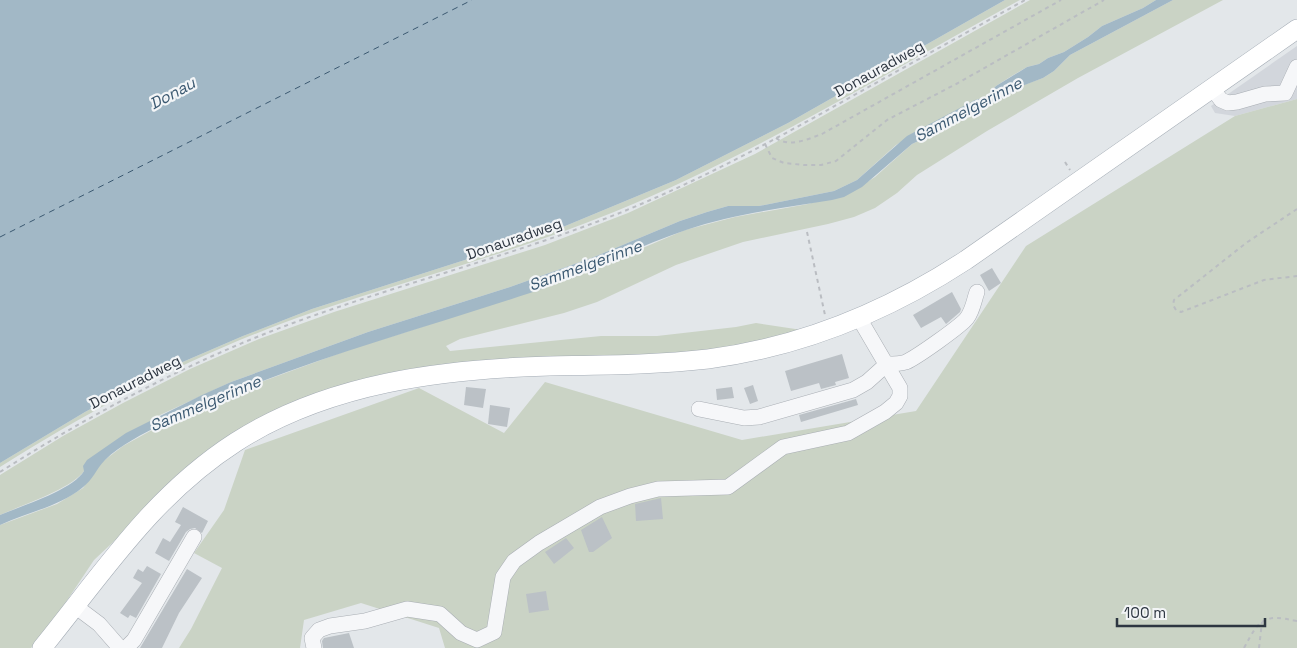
<svg xmlns="http://www.w3.org/2000/svg" width="1297" height="648" font-family="'Space Grotesk',sans-serif">
<style>
.built{fill:#d2d6dc}
.green{fill:#cad3c5}
.water{fill:#a2b8c6}
.lines{fill:none;stroke-linecap:round;stroke-linejoin:round}
.ferry{stroke:#3b5971;stroke-width:1;stroke-dasharray:6 5;stroke-linecap:butt}
.building{fill:#bbc1c6}
.minor-casing{stroke:#a9aeb4;stroke-width:16}
.major-casing{stroke:#a4acb5;stroke-width:20}
.path{stroke:#babdc2;stroke-width:2;stroke-dasharray:4 4;stroke-linecap:butt}
.minor{stroke:#f6f7f9;stroke-width:15}
.major{stroke:#fff;stroke-width:19}
.labels{text-anchor:middle;stroke-width:4.5;stroke-linejoin:round;paint-order:stroke}
.street-label{font-size:15px;fill:#2d3641;stroke:#f3f5f7}
.water-label{font-size:16px;font-style:italic;fill:#3b5971;stroke:#f3f5f7}
</style>
<rect width="100%" height="100%" fill="#e3e7ea"/>
<polygon class="built" points="1297,46 1297,99 1235,116 1215,113 1211,106"/>
<g class="green">
<path d="M1005,0H1020C886,73 756,154 614,212C516,252 414,278 314,312C203,350 99,405 0,467V463L85,412L164,370L243,336L312,309L546,234L676,180L788,123Z"/>
<path d="M1030,0H1156L1143,8L1102,26L1088,37L1064,52L1048,58L1039,64L1027,67L1010,77L996,86L986,97L940,119L896,145L857,180L834,191L759,206H728L707,212L680,221L594,257L510,287L368,332L231,382L160,415L84,471C73,488 20,506 0,515V475L63,436L123,403L190,369L259,339L334,312L545,245L628,213L684,187L755,154Z"/>
<polygon points="1173,0 1223,0 1078,78 987,131 917,175 897,193 875,208 854,217 828,224 743,242 676,265 597,302 564,313 460,339 446,346 450,351 601,336 657,336 736,327 756,323 802,330 772,338 709,351 440,366 208,452 188,466 170,482 125,531 94,560 62,608 31,648 0,648 0,525 57,504 83,488 102,462 123,446 172,419 247,387 354,348 406,332 577,276 685,230 735,217 808,204 853,191 875,177 912,144 948,127 972,111 997,101 1021,86 1043,78 1054,71 1070,55"/>
<polygon points="1297,99 1297,648 445,648 439,628 361,603 304,620 300,648 179,648 191,629 222,568 194,553 224,510 245,450 419,388 504,433 545,382 742,440 916,411 1026,246 1235,116"/>
</g>
<g class="water">
<polygon points="0,0 1005,0 788,123 676,180 546,234 312,309 243,336 164,370 85,412 0,463"/>
<path d="M1156,0H1173L1070,55L1054,71L1043,78L1022,86L997,101L972,111L948,127L912,144L862,187L844,197L832,200C783,208 733,214 686,230C633,248 583,275 530,293C406,334 279,367 162,424C143,434 120,445 105,460C96,469 93,480 82,488C58,507 28,512 0,525V515C21,506 73,490 84,471L83,466L87,460L126,433L202,395L231,382L368,332L510,287L594,257L680,221L707,212L728,206H759L834,191L857,180L907,136L975,100L986,97L996,86L1019,72L1027,67L1039,64L1048,58L1064,52L1088,37L1102,26L1143,8Z"/>
</g>
<g class="lines">
<polyline class="ferry" points="0,237 472,0"/>
</g>
<g class="building">
<polygon points="992,268 1001,283 989,291 980,275"/>
<polygon points="952,292 961,309 960,312 946,324 941,317 921,328 913,315"/>
<polygon points="842,354 849,378 835,382 836,385 821,389 819,383 791,391 785,371"/>
<polygon points="753,385 758,401 750,404 744,388"/>
<polygon points="466,387 486,389 483,408 464,405"/>
<polygon points="732,387 734,398 717,400 716,389"/>
<polygon points="856,399 858,405 801,422 799,415"/>
<polygon points="490,405 510,408 507,427 488,424"/>
<polygon points="661,498 663,519 636,521 635,504"/>
<polygon points="183,507 208,521 202,533 195,528 190,529 186,532 169,561 155,553 163,538 170,542 181,525 175,522"/>
<polygon points="602,517 612,538 593,552 589,552 581,530"/>
<polygon points="566,538 574,548 554,564 545,552"/>
<polygon points="147,566 161,574 136,618 130,615 128,618 120,613 142,583 133,578 138,569 143,572"/>
<polygon points="187,569 202,578 179,613 162,648 140,648"/>
<polygon points="546,591 549,610 529,613 526,594"/>
<polygon points="349,633 354,648 323,648 322,641 324,638"/>
</g>
<g class="lines">
<g class="minor-casing">
<g id="minor">
<polyline points="1212,88 1221,100 1228,103 1237,102 1265,94 1285,93 1297,67"/>
<path d="M699,409L744,418L759,417L853,390L867,382L887,364C894,364 900,364 906,362C917,357 961,326 967,318C973,310 974,300 977,292"/>
<polyline points="75,606 99,624 120,648"/>
<polyline points="126,648 134,640 194,537"/>
<polyline points="314,648 312,638 319,630 330,626 365,621 407,609 440,614 461,633 477,640 494,632 503,577 514,561 539,543 600,507 630,496 658,489 728,487 783,447 848,433 885,412 896,403 900,396 900,388 859,318"/>
</g>
</g>
<g class="major-casing">
<path id="major" d="M42,648C103,573 152,496 236,442C328,383 442,369 550,366C602,365 655,365 708,359C801,347 888,311 966,260L1297,29"/>
</g>
<g class="path">
<path d="M776,138C789,148 808,139 822,134L1061,0"/>
<polyline points="765,144 772,158 784,163 804,165 821,165 836,161 887,120 958,83 1104,0"/>
<polyline points="1065,162 1070,170"/>
<polyline points="1297,209 1246,243 1174,300 1173,305 1176,310 1181,312 1264,280 1297,276"/>
<polyline points="807,232 825,315"/>
<path d="M0,472C93,413 190,361 293,323C402,283 515,255 622,212C703,179 780,137 856,94C912,63 969,31 1025,0"/>
<path d="M1244,648C1260,618 1263,614 1297,621"/>
<polyline points="1259,648 1262,622"/>
</g>
<use href="#minor" class="minor"/>
<use href="#major" class="major"/>
</g>
<g class="labels">
<g class="street-label">
<text transform="translate(879 69) rotate(-29)" y="5">Donauradweg</text>
<text transform="translate(514 239) rotate(-19)" y="5">Donauradweg</text>
<text transform="translate(135 382) rotate(-27)" y="5">Donauradweg</text>
</g>
<g class="water-label">
<text transform="translate(172 93) rotate(-28)" y="6">Donau</text>
<text transform="translate(968 109) rotate(-28)" y="6">Sammelgerinne</text>
<text transform="translate(585 265) rotate(-20)" y="6">Sammelgerinne</text>
<text transform="translate(205 403) rotate(-23)" y="6">Sammelgerinne</text>
</g>
</g>
<path d="M1117 618v8h148v-8" fill="none" stroke="#2d3641" stroke-width="2.5"/>
<text x="1124" y="618" font-size="15" fill="#2d3641" stroke="#f3f5f7" stroke-width="4" paint-order="stroke">100 m</text>
</svg>
